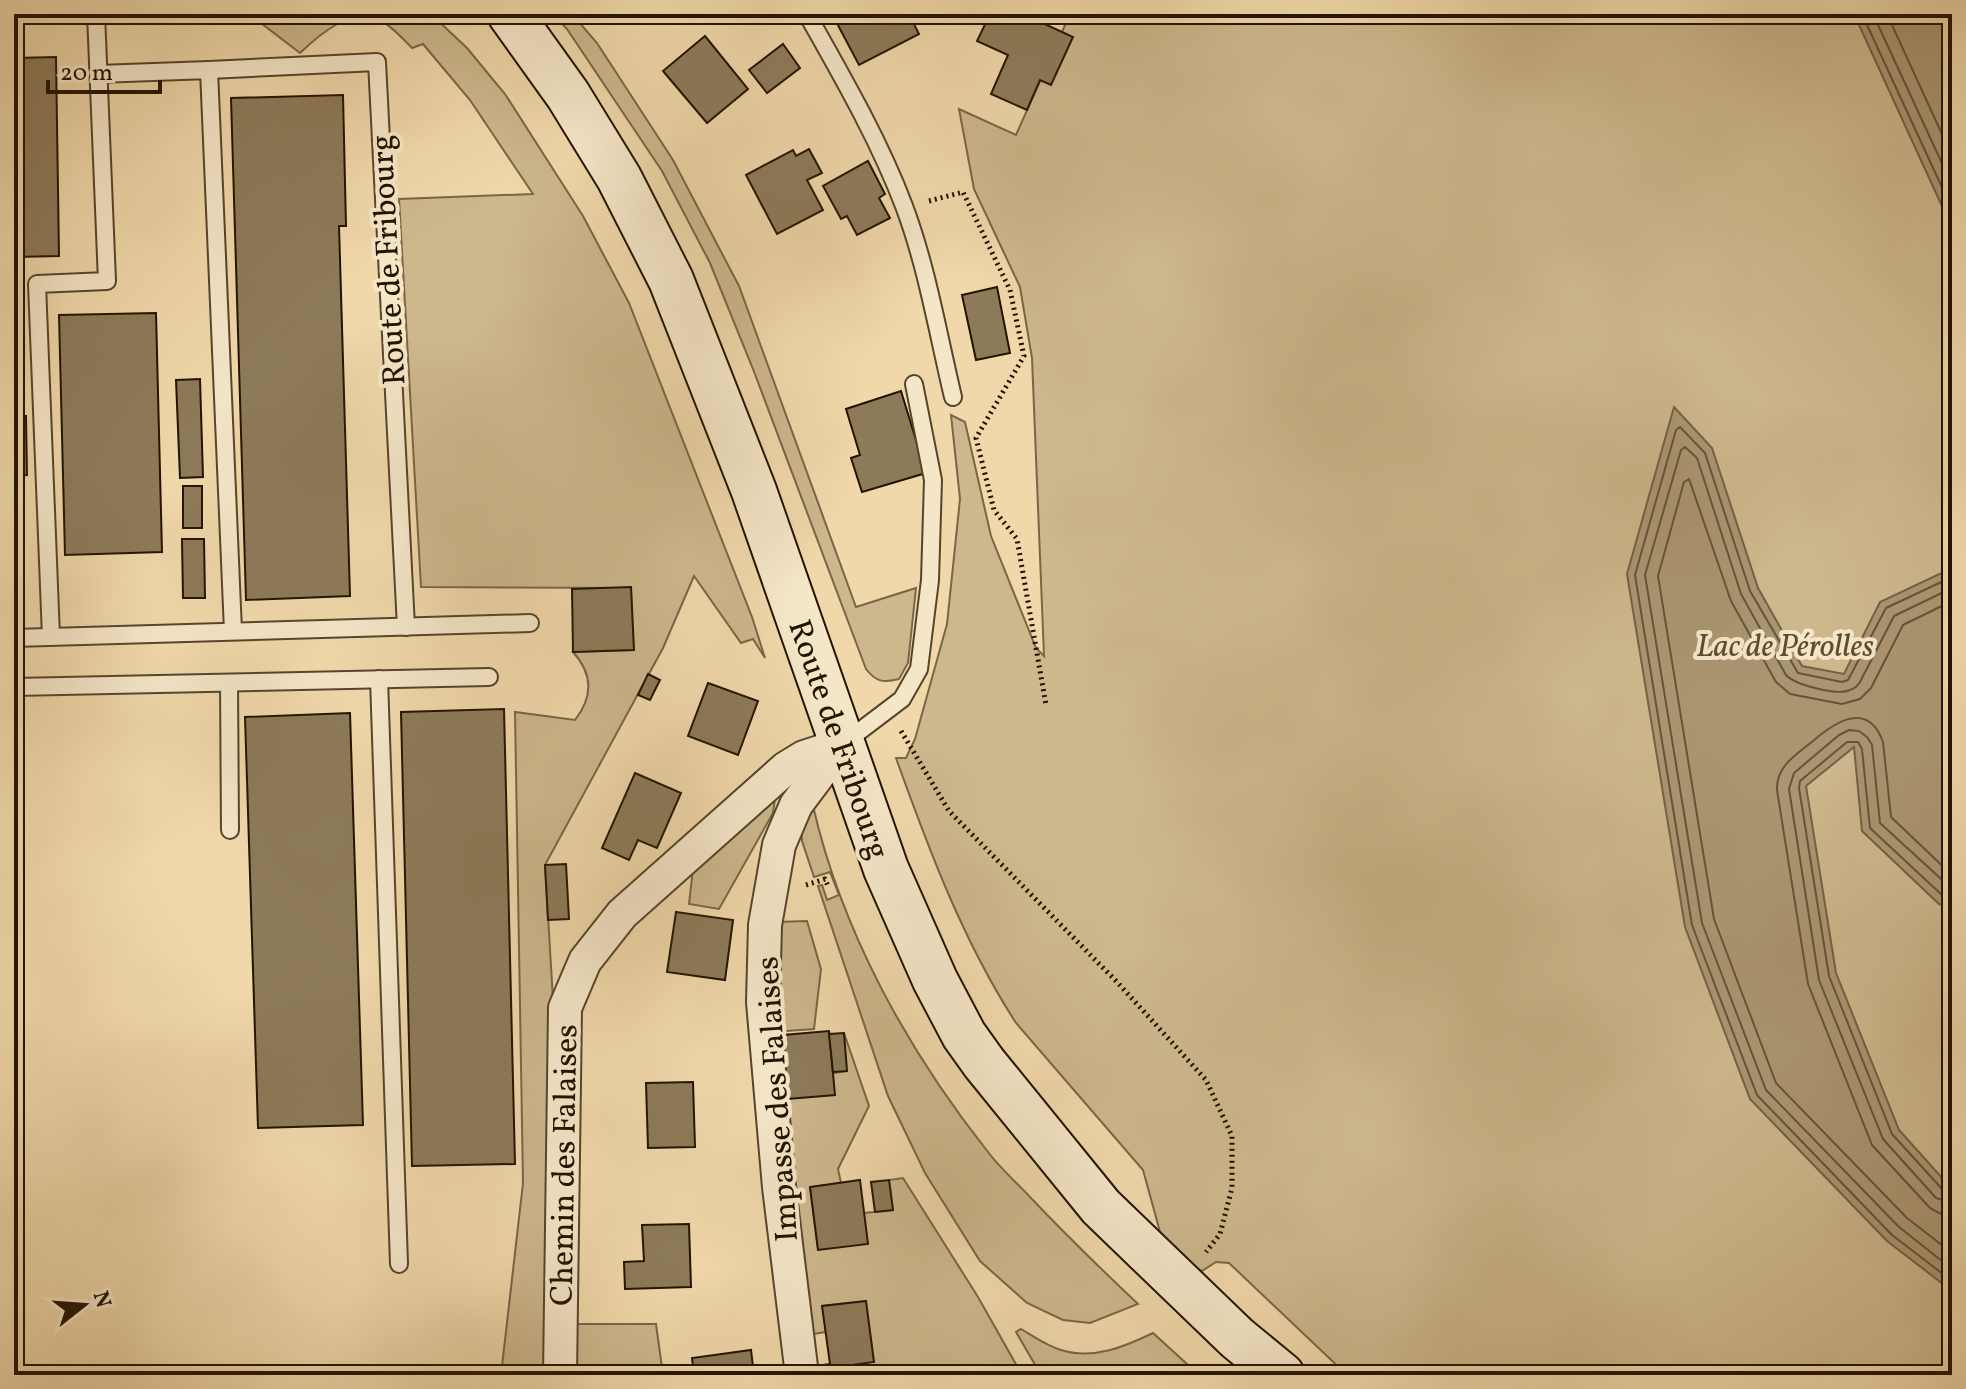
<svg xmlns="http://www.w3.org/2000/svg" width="1966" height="1389" font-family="Vollkorn,serif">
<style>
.green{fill:#cdb78d;stroke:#786647;stroke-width:2}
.water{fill:#aa9571;stroke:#746144;stroke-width:2}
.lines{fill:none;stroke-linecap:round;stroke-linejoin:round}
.shore{stroke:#665439;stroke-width:2}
.building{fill:#8d7a59;stroke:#221401;stroke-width:2}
.service-casing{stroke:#56452b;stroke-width:20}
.minor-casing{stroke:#56452b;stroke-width:36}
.secondary-casing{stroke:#221401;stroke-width:48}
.path{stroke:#221401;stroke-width:5;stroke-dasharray:2 4;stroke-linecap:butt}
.service{stroke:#f5e6c8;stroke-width:16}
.minor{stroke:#f5e6c8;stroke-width:32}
.secondary{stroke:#f5e6c8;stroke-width:44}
.labels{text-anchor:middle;stroke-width:8;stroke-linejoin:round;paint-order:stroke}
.street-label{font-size:32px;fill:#221401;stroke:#f5e6c8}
.park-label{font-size:32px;font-style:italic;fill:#5e4d32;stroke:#f5e6c8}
</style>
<rect width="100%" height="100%" fill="#f0d8aa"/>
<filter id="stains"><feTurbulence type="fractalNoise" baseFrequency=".0025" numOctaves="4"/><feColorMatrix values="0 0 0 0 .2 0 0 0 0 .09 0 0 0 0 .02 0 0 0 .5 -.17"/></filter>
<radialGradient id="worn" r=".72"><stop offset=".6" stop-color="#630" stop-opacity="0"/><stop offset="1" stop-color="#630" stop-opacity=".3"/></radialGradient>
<g class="green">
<path d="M249,14H292L299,23L312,14H412L421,20L426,14H431L467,48L505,94L583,216L629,303L752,617L765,658L753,639L741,643L694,576L663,648L545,865L553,1000L549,1375H501L523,1183L515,712L575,720C593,697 593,674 573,652L633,650L631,588L421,587L399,199L533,194L470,100L423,44L412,48C402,38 391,25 378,19C350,8 320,34 300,53Z"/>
<path d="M553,14H572L597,43L673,160L739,286L856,607L916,588L908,663L899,679C883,683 876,682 866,669L753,369L710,263L662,171L567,29Z"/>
<path d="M1070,14H1952V1375H1347L1229,1263L1216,1262L1202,1271L1168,1261L1143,1170L1016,1023C963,941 929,850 896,758H906L915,739L947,624L960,499L951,415L965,422L991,536L1036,648L1044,656L1032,358L1020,287L974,189L959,109L1016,135Z"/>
<polygon points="776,792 773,813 719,909 689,904 693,869"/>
<path d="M813,806C842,932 908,1051 988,1152C1000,1168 1016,1182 1030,1197C1065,1234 1101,1269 1138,1304L1090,1323L1063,1320L1027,1303L980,1261L925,1173L888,1096L818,886L822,885L827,900L839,895L830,872L814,877L802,841L801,822Z"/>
<polygon points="807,921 821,969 814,1029 786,1031 783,1039 778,1040 777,922"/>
<polygon points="844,1033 869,1106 838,1169 841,1183 810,1187 818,1249 864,1213 893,1210 889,1180 903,1178 978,1297 1022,1375 838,1375 837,1367 865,1301 823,1306 826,1332 807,1335 782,1083 846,1071"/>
<polygon points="571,1324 656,1324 663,1375 570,1375"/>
<path d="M1021,1329C1033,1336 1047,1346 1061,1350C1093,1360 1124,1347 1153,1333L1199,1375H1041L1016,1332Z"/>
</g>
<g class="water">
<polygon points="1854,14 1952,14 1952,228"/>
<polygon points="1952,357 1952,482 1946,418"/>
<polygon points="1674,407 1712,448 1758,588 1802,666 1844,674 1880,602 1952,568 1952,907 1939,904 1862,831 1854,747 1806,786 1836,973 1899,1130 1952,1189 1952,1291 1887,1241 1750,1099 1685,927 1627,574"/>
</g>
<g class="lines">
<g class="shore">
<polyline points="1862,14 1952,209"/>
<polyline points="1873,14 1952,185"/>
<polyline points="1887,14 1952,156"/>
<polyline points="1952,577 1886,608 1848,680 1842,682 1798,673 1750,591 1705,453 1680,427 1676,430 1635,575 1692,925 1757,1095 1892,1235 1952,1281"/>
<path d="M1952,588L1894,616L1860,682C1857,686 1856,688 1850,690C1838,696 1795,685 1786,675L1741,594L1697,458L1685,447L1681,450L1645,575L1702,923L1766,1090L1899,1227L1952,1269"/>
<polyline points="1952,601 1903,625 1871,688 1860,699 1842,704 1790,694 1776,682 1731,601 1689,479 1684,482 1658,576 1714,919 1776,1083 1907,1218 1952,1253"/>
<path d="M1952,875L1891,817L1883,742C1868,700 1835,722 1813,741C1796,755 1776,766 1777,790L1808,984L1872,1145L1930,1208L1941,1214L1952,1215"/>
<polyline points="1952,889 1880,823 1872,745 1867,737 1859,731 1849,730 1839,735 1794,773 1789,789 1819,980 1883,1139 1936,1198 1952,1203"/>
<polyline points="1952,899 1943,896 1870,828 1862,749 1858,742 1847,742 1800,781 1799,788 1829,976 1892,1134 1943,1190 1952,1193"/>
</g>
</g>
<g class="building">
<polygon points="124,14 192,14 192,18 124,19"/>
<polygon points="832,14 909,14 919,34 859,65"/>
<polygon points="990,14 1023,14 1073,37 1051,85 1040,80 1027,110 991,94 1008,55 977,41"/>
<polygon points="705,36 748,89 707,123 663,71"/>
<polygon points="783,44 800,68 767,93 749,70"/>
<polygon points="56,57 59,256 14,257 14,58"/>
<polygon points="343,95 346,226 339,226 350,596 246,600 231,98"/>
<polygon points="809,149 822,173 807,180 823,210 777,234 746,175 793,150 796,156"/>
<polygon points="868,161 885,194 879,198 890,218 857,235 847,216 841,219 823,186"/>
<polygon points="997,287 1010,353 976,360 962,295"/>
<polygon points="156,313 162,552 65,555 59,315"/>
<polygon points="200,379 203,477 180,478 176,380"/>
<polygon points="901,391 926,473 862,492 851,458 860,455 846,409"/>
<polygon points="14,416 26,416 27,475 14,476"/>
<rect x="183" y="486" width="19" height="42"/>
<polygon points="14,533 16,621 14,621"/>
<polygon points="182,539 204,539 205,598 183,598"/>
<polygon points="631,587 634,650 573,652 572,589"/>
<polygon points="648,674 660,680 650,700 638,695"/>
<polygon points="708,683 758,701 738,755 688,736"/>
<polygon points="504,709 515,1164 412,1166 401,712"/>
<polygon points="350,713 363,1125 258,1128 245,717"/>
<polygon points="635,773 681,793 657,848 638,840 629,860 602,848"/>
<polygon points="566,864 569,919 548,920 545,865"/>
<polygon points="676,912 733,920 725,980 667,972"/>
<polygon points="829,1031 835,1095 788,1099 783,1035"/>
<polygon points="844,1033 847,1071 833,1072 829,1034"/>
<polygon points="693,1082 695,1147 648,1148 646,1083"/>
<polygon points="860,1180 868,1244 818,1250 810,1187"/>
<polygon points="889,1180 893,1210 875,1212 871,1182"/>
<polygon points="689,1224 691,1287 625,1289 624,1262 644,1261 642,1225"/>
<polygon points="866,1301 874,1362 837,1367 838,1375 816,1375 815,1366 830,1364 822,1306"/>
<polygon points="751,1350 754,1375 694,1375 692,1358"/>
</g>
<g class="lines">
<g class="service-casing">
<g id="service">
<path d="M807,14C842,76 879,140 904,206C927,267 938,334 953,397"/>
<polyline points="209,70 377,62 406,627"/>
<polyline points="98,74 209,70 233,631"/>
<polyline points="51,637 37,284 107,281 96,14"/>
<polyline points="14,638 530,623"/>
<polyline points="379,679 399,1264"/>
<polyline points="229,683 230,830"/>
<polyline points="14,687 489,677"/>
<polyline points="844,743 902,699 919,669 930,580 933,480 914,384"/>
</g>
</g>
<g class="minor-casing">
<g id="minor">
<polyline points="560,1375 565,1008 585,961 622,914 786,768 804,757 841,745"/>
<polyline points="802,1375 779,1187 763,1002 765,925 779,845 796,805 841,745"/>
</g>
</g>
<g class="secondary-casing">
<polyline id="secondary" points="510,14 568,95 619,178 671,280 754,491 886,869 935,980 964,1035 984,1063 1101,1207 1237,1338 1282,1375"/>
</g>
<g class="path">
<polyline points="929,201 963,192 1010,290 1024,356 976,438 994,510 1017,539 1046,705"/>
<polyline points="901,731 949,811 1117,982 1206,1080 1232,1136 1232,1188 1220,1234 1206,1252"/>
<polyline points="806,885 825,879 828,886"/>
</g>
<use href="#service" class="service"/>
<use href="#minor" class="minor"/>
<use href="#secondary" class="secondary"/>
</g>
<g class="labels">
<g class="street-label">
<text transform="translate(387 260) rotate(-93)" y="11">Route de Fribourg</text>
<text transform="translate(840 739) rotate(71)" y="11">Route de Fribourg</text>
<text transform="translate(776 1099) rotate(-94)" y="11">Impasse des Falaises</text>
<text transform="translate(563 1165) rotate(-89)" y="11">Chemin des Falaises</text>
</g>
<g class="park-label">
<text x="1785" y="656">Lac de Pérolles</text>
</g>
</g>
<rect width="1966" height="1389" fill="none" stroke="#f0d8aa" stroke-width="48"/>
<rect x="16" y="16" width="1934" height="1357" fill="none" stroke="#221401" stroke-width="4"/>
<rect x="24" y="24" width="1918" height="1341" fill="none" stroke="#221401" stroke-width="2"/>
<g transform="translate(84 1305) rotate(73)" stroke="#f5e6c8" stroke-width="6" paint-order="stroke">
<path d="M0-6L14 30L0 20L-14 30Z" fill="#221401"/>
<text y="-12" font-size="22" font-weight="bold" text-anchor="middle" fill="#221401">N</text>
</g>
<path d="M48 80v12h112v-12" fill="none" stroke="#221401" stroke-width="4"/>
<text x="60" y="80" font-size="24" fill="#221401" stroke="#f5e6c8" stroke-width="6" paint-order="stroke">20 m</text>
<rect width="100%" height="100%" filter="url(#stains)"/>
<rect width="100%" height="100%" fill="url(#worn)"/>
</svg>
